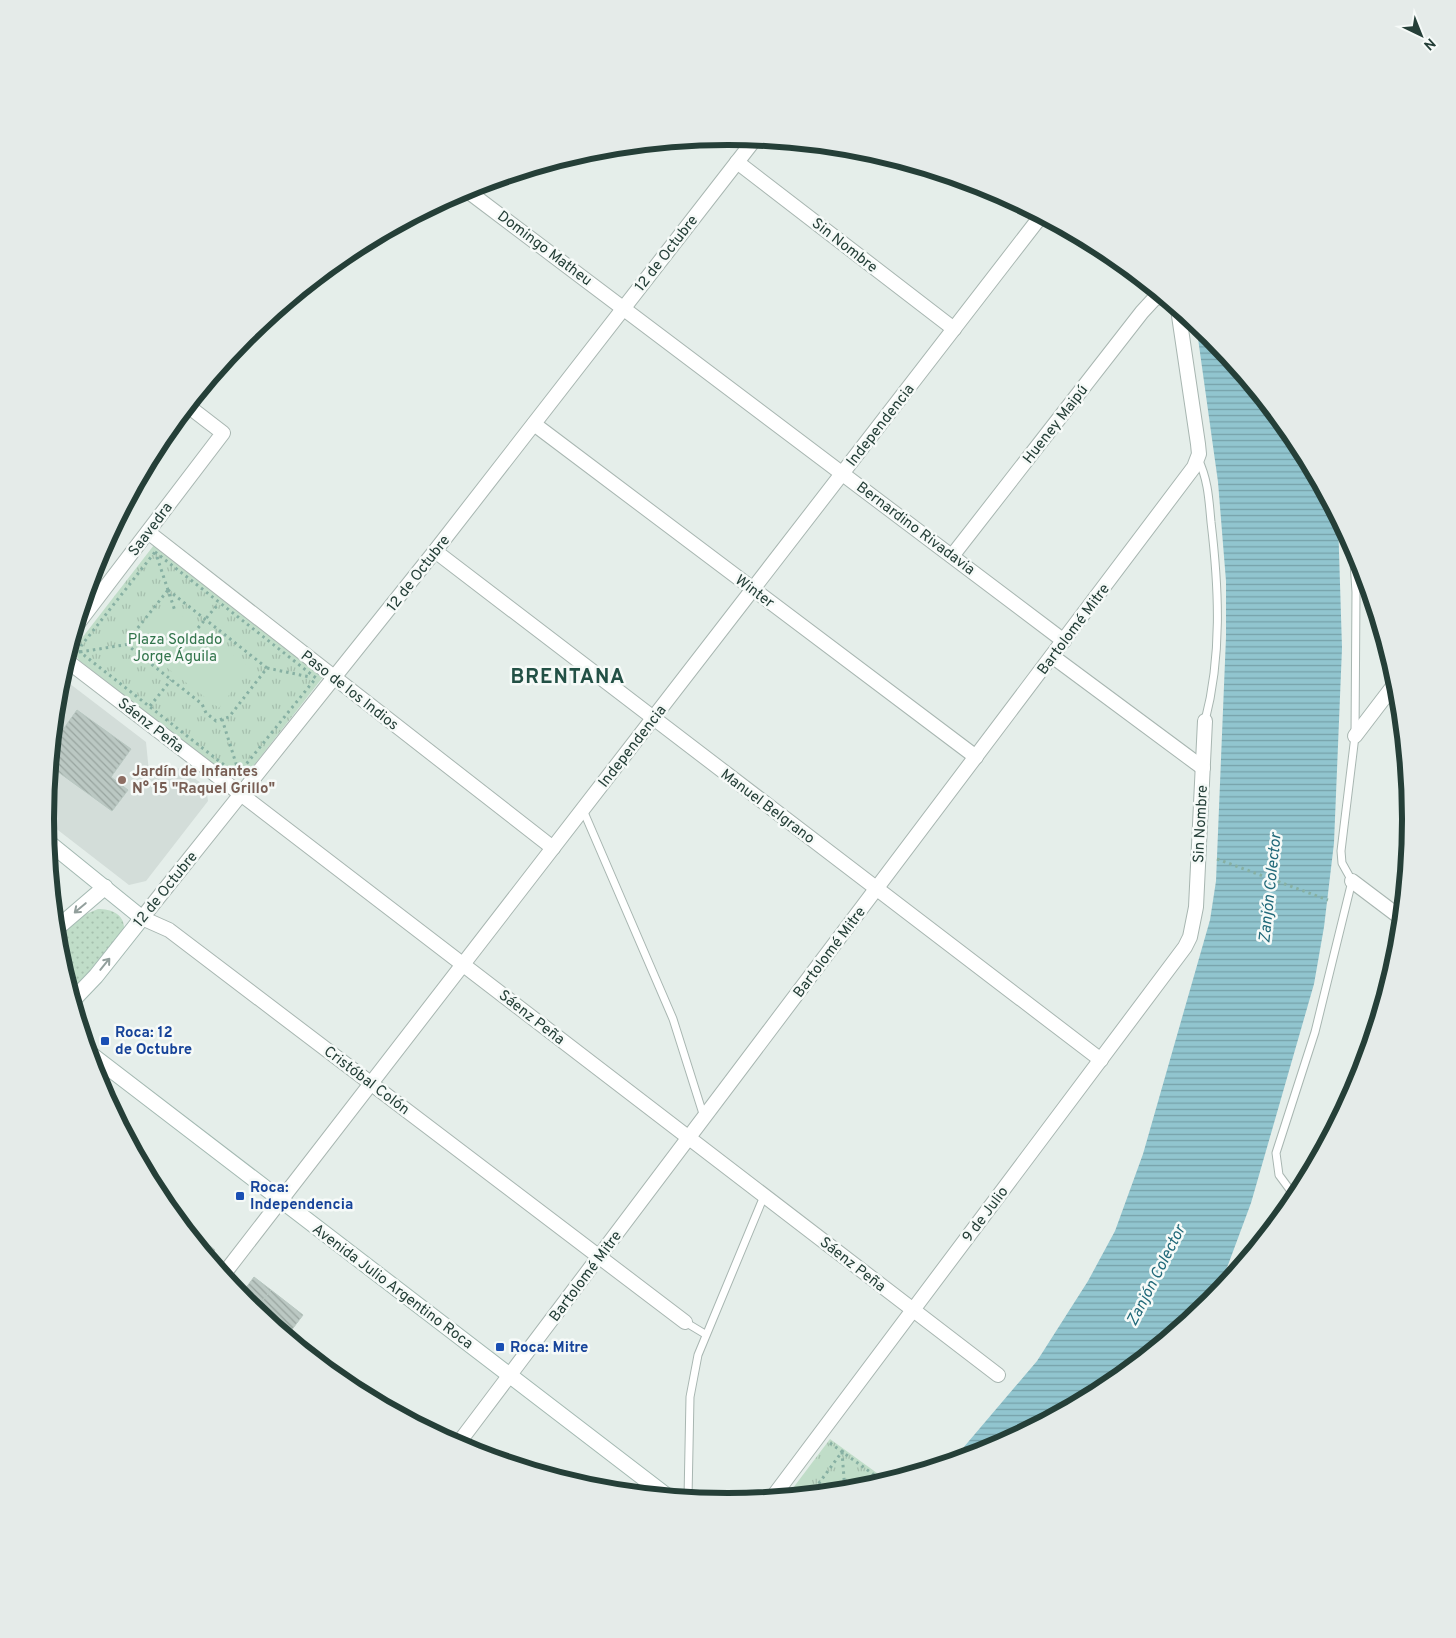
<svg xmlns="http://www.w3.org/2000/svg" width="1456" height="1638" font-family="Overpass,sans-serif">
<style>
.built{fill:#d3ddd9}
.grass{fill:url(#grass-dots)}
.park{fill:url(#park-tufts)}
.pitch{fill:#c0ddc8}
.water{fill:url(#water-rules)}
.building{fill:url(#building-back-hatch);stroke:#b8c7c1}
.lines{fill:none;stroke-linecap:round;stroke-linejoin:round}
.service-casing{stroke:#a8b6b1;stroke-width:9}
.minor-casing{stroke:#a8b6b1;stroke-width:16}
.secondary-casing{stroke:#a4b9b2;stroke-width:17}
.path{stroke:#87b0a3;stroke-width:3;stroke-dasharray:2.5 4;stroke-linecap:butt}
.service{stroke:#fff;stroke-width:7}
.minor{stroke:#fff;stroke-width:14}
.secondary{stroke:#fff;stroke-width:15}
.oneway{stroke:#929f9c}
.education-dot{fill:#8d6e63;stroke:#f6faf8;stroke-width:2}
.transit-dot{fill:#1a4fb4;stroke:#f6faf8;stroke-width:2}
.labels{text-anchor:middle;stroke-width:5;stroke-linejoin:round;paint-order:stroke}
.street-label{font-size:15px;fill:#253f38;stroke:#f6faf8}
.park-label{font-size:15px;fill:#31744b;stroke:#f6faf8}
.education-label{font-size:15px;font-weight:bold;fill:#785e54;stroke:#f6faf8;text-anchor:start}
.transit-label{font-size:15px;font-weight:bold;fill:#164399;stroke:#f6faf8;text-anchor:start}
.water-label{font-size:16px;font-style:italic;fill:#216979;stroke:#f6faf8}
.district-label{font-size:20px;font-weight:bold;letter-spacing:1px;fill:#225045;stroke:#f6faf8}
.rim{fill:none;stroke:#253f38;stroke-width:6}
</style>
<defs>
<pattern id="grass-dots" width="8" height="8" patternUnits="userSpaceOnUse" patternTransform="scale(1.25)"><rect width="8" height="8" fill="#c0ddc8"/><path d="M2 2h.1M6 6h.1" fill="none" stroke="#a5bfad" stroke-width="1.8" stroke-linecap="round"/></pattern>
<pattern id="park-tufts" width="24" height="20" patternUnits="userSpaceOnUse" patternTransform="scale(1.25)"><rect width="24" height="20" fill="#c0ddc8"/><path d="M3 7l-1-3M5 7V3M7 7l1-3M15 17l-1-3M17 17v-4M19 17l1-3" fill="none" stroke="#a5bfad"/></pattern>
<pattern id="water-rules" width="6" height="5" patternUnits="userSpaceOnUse" patternTransform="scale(1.25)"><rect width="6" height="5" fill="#91c5cf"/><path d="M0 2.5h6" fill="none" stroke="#76a1a9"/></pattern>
<pattern id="building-back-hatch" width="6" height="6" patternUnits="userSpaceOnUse" patternTransform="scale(1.25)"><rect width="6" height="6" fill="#bbc8c3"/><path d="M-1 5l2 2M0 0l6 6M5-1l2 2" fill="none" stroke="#98a49f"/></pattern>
</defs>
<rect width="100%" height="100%" fill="#e5eeea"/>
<polygon class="built" points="61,677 146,742 149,772 181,768 206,787 208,801 146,881 129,885 45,820"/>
<path class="grass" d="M98,909C111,909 124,914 124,928L71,994L58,952L57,939L86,914Z"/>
<g class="park">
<polygon points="154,545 323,677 247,774 241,778 227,775 80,661 74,653 75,647"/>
<polygon points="830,1439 888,1481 861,1489 787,1496"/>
</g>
<polygon class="pitch" points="166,604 250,668 219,708 135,643"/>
<polygon class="water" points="1196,324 1211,336 1296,440 1338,519 1342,648 1334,843 1324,927 1314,984 1251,1203 1228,1265 1210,1303 1107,1387 989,1450 952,1461 1037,1361 1088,1281 1115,1231 1143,1154 1210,920 1216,881 1226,637 1226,581 1218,482"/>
<g class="building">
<polygon points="77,710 131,749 111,777 128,790 112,811 50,766 53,735 57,738"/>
<polygon points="204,1241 215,1250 209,1258 200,1247"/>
<polygon points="254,1277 271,1290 255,1310 240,1296"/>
<polygon points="271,1290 303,1315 287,1336 255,1310"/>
</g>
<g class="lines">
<g class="service-casing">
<g id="service">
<path d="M1198,459C1208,479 1209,500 1211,522C1219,589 1222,656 1205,721"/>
<polyline points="583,810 673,1019 704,1117"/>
<polyline points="1296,1198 1279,1175 1276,1153 1315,1032 1352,881 1342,863 1341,851 1355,736 1356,592 1353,547"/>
<polyline points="685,1322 705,1334"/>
<polyline points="688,1498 690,1397 698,1355 764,1196"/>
</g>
</g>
<g class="minor-casing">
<g id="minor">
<polyline points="737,162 954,329"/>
<polyline points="465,189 1064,641"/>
<polyline points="534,424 976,757"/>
<polyline points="148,532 553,848"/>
<polyline points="435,551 1101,1060"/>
<polyline points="952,556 1142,312 1154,299 1162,296"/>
<polyline points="76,626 223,433 188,406"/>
<polyline points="1052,656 1203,768"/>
<polyline points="66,660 998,1375"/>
<polyline points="1355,736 1397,681"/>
<polyline points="1352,881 1401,918"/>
<polyline points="223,1275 1041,216"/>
<polyline points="685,1322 169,930 142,918 435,551 755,139"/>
<polyline points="457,1445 1194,467 1199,454 1198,444 1178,309"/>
<polyline points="772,1498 1185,947 1190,937 1196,907 1205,721"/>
</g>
</g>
<g class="secondary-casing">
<g id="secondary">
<polyline points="47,841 142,918 96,976 73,1000"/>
<polyline points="56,929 105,887"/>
<polyline points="88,1052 667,1496"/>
</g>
</g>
<g class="path">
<polygon points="155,552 316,678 239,773 233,772 80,652 81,646"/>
<polyline points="157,557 175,611"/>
<polygon points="168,590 267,668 229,717 216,721 206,713 202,704 131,648 129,639"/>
<polyline points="198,628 219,603"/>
<polyline points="80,652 130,644"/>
<polyline points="267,668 310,677"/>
<polyline points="150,706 171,680"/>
<polyline points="222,719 239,773"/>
<polyline points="1217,859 1328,900"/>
<polyline points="830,1443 884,1482"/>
<polyline points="842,1452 845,1491"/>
<polyline points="811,1494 844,1449"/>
</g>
<use href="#service" class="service"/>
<use href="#minor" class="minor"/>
<use href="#secondary" class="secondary"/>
</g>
<defs><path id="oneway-shaft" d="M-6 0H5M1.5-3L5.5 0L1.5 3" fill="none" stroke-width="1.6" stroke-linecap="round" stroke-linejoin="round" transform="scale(1.25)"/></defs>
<g class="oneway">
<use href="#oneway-shaft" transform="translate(80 908) rotate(140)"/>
<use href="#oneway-shaft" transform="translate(105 964) rotate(-51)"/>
</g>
<circle class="education-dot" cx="122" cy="780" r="5"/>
<g class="transit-dot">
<rect x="100" y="1036" width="10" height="10" rx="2.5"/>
<rect x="235" y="1191" width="10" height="10" rx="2.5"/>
<rect x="495" y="1342" width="10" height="10" rx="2.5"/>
</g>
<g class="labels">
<g class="street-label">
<text transform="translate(845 245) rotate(38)" y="5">Sin Nombre</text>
<text transform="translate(545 248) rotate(37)" y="5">Domingo Matheu</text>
<text transform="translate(666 253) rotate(-52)" y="5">12 de Octubre</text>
<text transform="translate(1055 424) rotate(-52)" y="5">Hueney Maipú</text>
<text transform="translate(880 425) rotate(-52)" y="5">Independencia</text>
<text transform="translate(916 528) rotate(37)" y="5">Bernardino Rivadavia</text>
<text transform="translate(150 529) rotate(-53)" y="5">Saavedra</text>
<text transform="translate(418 573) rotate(-52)" y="5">12 de Octubre</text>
<text transform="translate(755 591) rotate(37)" y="5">Winter</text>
<text transform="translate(1073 629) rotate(-53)" y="5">Bartolomé Mitre</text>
<text transform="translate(350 690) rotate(38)" y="5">Paso de los Indios</text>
<text transform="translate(151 725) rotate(38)" y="5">Sáenz Peña</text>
<text transform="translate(632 746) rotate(-52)" y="5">Independencia</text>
<text transform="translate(768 806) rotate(37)" y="5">Manuel Belgrano</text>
<text transform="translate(1200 824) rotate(-87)" y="5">Sin Nombre</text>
<text transform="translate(165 889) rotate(-51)" y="5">12 de Octubre</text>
<text transform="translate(829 952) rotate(-53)" y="5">Bartolomé Mitre</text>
<text transform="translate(532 1017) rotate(38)" y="5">Sáenz Peña</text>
<text transform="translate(367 1080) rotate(37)" y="5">Cristóbal Colón</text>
<text transform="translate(985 1214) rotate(-53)" y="5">9 de Julio</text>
<text transform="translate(853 1264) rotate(38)" y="5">Sáenz Peña</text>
<text transform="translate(585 1276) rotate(-53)" y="5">Bartolomé Mitre</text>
<text transform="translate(393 1286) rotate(37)" y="5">Avenida Julio Argentino Roca</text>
</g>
<g class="park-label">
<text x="175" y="644">Plaza Soldado<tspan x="175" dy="17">Jorge Águila</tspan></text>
</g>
<g class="education-label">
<text x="132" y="776">Jardín de Infantes<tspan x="132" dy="17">N° 15 "Raquel Grillo"</tspan></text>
</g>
<g class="transit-label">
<text x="115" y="1037">Roca: 12<tspan x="115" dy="17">de Octubre</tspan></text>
<text x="250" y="1192">Roca:<tspan x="250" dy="17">Independencia</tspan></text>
<text x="510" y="1352">Roca: Mitre</text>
</g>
<g class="water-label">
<text transform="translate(1269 888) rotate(-84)" y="6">Zanjón Colector</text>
<text transform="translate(1155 1275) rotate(-63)" y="6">Zanjón Colector</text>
</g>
<g class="district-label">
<text x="568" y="683">BRENTANA</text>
</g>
</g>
<path d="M0 0H1456V1638H0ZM54 819a674 674 0 1 1 1348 0a674 674 0 1 1-1348 0Z" fill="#e5ebe9" fill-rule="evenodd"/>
<path class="rim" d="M54 819a674 674 0 1 1 1348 0a674 674 0 1 1-1348 0Z"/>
<g transform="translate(1421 35) rotate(137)" stroke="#f6faf8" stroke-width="4" paint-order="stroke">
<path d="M0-4L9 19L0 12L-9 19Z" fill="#253f38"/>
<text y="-8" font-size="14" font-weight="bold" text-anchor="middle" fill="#253f38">N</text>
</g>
</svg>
